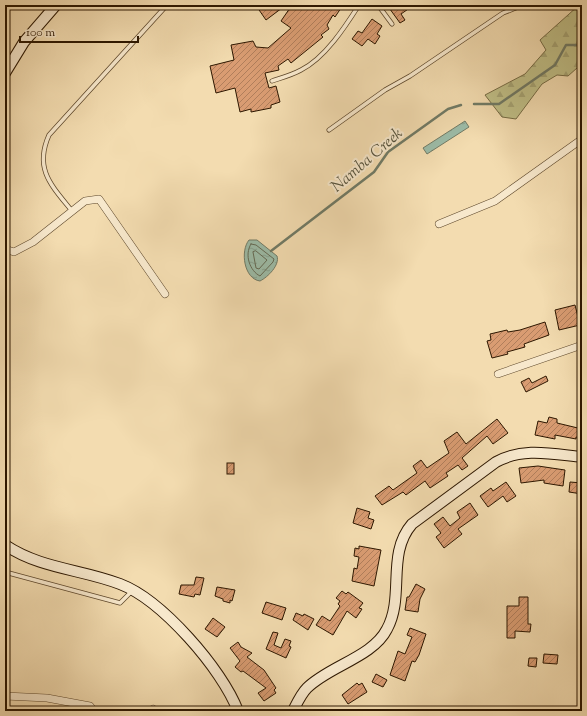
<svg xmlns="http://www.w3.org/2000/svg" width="587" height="716" font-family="'Sorts Mill Goudy',serif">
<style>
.forest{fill:url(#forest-firs);stroke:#766b44}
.water{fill:url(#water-ripples);stroke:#707a65}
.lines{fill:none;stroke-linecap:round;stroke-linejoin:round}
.shore{stroke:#646a54;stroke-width:1}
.stream{stroke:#707a65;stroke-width:2.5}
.building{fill:url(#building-hatch);stroke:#2d1700}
.lane-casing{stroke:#5e482c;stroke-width:5}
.street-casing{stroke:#5e482c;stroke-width:8}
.secondary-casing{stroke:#2d1700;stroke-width:12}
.lane{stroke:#f7e8cc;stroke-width:3.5}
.street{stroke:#f7e8cc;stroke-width:7}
.secondary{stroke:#f7e8cc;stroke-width:10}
.labels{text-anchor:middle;stroke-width:4;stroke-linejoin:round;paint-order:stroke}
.water-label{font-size:16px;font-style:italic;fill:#54513b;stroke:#f7e8cc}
</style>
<defs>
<pattern id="forest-firs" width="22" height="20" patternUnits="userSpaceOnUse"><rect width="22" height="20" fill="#c0bf87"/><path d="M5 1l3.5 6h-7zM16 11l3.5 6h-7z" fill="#a5a373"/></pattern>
<pattern id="water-ripples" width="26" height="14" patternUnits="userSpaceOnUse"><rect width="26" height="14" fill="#9cbca8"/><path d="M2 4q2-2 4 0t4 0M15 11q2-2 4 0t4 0" fill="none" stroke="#87a18f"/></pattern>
<pattern id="building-hatch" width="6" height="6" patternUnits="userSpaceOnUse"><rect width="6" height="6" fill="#d99c72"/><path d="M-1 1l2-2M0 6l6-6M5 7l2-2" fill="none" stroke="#b07e5b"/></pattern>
</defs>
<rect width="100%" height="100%" fill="#f3dcb0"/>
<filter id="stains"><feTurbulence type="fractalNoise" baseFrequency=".005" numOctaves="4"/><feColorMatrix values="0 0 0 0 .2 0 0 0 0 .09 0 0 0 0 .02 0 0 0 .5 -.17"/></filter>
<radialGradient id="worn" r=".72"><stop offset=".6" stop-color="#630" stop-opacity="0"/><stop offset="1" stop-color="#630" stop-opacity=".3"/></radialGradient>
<polygon class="forest" points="578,6 582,10 582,66 577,68 568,76 557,75 542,84 516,119 502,117 485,95 525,74 546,50 540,40"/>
<g class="water">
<polygon points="465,121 469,127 427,154 423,148"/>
<path d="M249,240H257L277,256C280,265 268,277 260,281C244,279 240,251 249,240Z"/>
</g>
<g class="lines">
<g class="shore">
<path d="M251,244L256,245L274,259L273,262L260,276C250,271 244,255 251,244Z"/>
<polygon points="256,251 267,260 259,269 256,268 253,252"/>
</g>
<g class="stream">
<polyline points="474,104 499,104 555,65 566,45 582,45"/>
<polyline points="271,251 374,172 388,152 448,109 461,105"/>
</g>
</g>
<g class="building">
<polygon points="260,5 286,5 266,20 257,7"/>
<polygon points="292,5 305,5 308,7 310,5 343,5 335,17 333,15 327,25 329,29 321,35 323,37 291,63 288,59 278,66 279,70 265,73 269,88 276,86 280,102 271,105 271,108 251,112 251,109 240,112 235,88 216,93 210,66 234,60 231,45 253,41 256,47 268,48 291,28 281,21"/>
<polygon points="387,5 414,5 401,14 405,20 400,23"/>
<polygon points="372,19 382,26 377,34 380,36 375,44 368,39 362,46 352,39 358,31 362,33"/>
<polygon points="575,305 580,325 559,330 555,310"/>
<polygon points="545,322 549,335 524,344 525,347 507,352 508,354 492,358 487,341 491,340 490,334 507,330 508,332 520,330"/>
<polygon points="546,376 548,381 526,392 521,382 529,378 532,383"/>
<polygon points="549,417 557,419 557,423 582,429 582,438 576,437 576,439 555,435 555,439 535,435 538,421 547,423"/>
<polygon points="497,419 508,433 493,444 487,436 462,458 468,466 462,470 458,465 446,473 448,476 430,488 425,481 406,495 403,492 382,505 375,496 389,486 393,490 417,473 413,466 421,460 427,468 449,453 444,441 457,432 466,444"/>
<rect x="227" y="463" width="7" height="11"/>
<polygon points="538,466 565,470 563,486 544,483 544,480 521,483 519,468"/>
<polygon points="506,482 516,496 507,502 503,496 488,507 480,496 491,488 493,491"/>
<polygon points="570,482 582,483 582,494 569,492"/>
<polygon points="470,503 478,515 458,529 462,534 444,548 436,537 441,533 434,524 443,517 450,526 460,518 457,512"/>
<polygon points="357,508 370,512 368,518 374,520 371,529 353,523"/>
<polygon points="359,546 381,550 374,586 352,581 354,568 357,569 359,557 354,556 355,548 359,549"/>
<polygon points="196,577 204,578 200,595 195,594 194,597 179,594 181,585 194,585"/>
<polygon points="416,584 425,589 420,599 418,612 405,610 407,597 409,597"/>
<polygon points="217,587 235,590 232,601 230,600 230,603 223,601 223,599 215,596"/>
<polygon points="342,591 346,594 348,592 363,603 359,608 362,609 356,618 347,611 333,635 316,625 322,616 330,621 340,606 338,604 340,601 336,598"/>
<polygon points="519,597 528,597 528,624 531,624 530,632 515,631 515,638 507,638 507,606 519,606"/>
<polygon points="266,602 286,608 282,620 262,613"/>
<polygon points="296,613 303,616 304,614 314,619 308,630 293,620"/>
<polygon points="213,618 225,627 217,637 205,629"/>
<polygon points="410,628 426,634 419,655 415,662 412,661 405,681 390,675 398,651 405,654 412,637 407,635"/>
<polygon points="273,632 278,633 274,645 281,648 285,639 291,641 289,646 291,647 286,658 266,649"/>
<polygon points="238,642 241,647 252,653 247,657 264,670 276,688 274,690 276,693 264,701 258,693 266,688 243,671 241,672 235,667 240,661 230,648"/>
<polygon points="544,654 558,655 557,664 543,663"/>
<polygon points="529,658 537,658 536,667 528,666"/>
<polygon points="376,674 387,680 383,687 372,682"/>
<polygon points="357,683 359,685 362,683 367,692 348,704 342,695"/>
</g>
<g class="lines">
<g class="lane-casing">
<g id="lane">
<polyline points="378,5 392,24"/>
<path d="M272,81C281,78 292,75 301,70C325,58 345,27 359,5"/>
<polyline points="329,130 385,90 410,76 503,13 523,5"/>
<path d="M72,211C51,185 34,169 49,135L167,5"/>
<polyline points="5,572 120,603 131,592"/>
</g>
</g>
<g class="street-casing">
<g id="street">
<polyline points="439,224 495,201 582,139"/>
<polyline points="5,249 14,252 33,242 85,201 99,199 165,294"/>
<polyline points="498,374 582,345"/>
<polyline points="5,696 47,698 90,706 94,711"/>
<polyline points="150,711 153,709"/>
</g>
</g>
<g class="secondary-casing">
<g id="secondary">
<polyline points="5,73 24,42 56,5"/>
<path d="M5,545C41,569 81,569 120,584C162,600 222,669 238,711"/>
<path d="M293,711C297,703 301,694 307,688C329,666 373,657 387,629C405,596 386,554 412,524L496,462C523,447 552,454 582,457"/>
</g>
</g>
<use href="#lane" class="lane"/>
<use href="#street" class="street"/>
<use href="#secondary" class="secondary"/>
</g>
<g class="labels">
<g class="water-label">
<text transform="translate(366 159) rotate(-41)" y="6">Namba Creek</text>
</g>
</g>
<rect width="587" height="716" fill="none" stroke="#f3dcb0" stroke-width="20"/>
<rect x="6" y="6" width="575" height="704" fill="none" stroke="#2d1700" stroke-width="2"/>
<rect x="10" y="10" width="567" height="696" fill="none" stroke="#2d1700"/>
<path d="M20 36v6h118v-6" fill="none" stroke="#2d1700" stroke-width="2"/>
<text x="26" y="36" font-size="12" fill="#2d1700" stroke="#f7e8cc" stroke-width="3" paint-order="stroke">100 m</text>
<rect width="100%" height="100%" filter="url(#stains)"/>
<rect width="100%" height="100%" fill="url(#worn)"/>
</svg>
